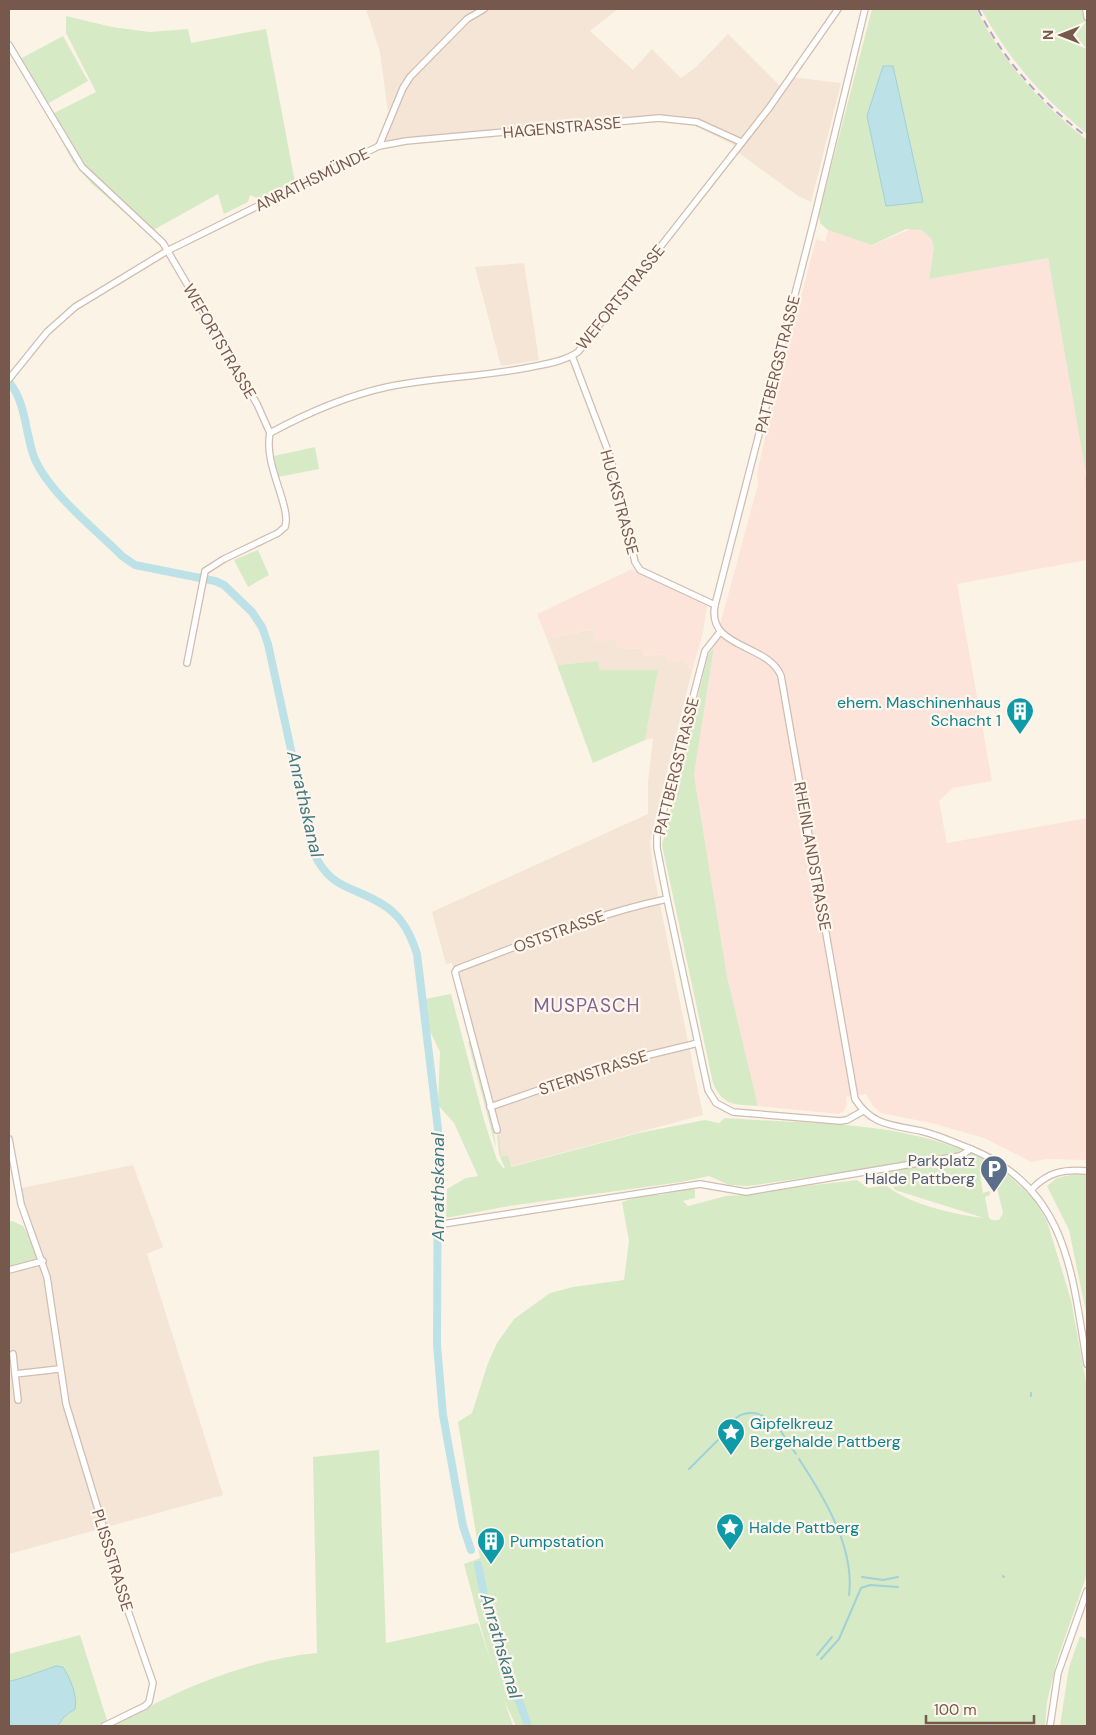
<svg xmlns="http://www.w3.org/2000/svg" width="1096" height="1735" font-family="'DM Sans',sans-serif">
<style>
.residential{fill:#f4e5d6}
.commercial{fill:#fce4db}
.green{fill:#d6eac6}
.water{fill:#bce1e6;stroke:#a2d1d7}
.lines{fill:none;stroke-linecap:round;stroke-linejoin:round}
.stream{stroke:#a2d1d7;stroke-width:2}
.canal{stroke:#bce1e6;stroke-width:8}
.minor-casing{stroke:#d0bdb0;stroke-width:8}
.minor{stroke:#fff;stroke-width:5.5}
.rail{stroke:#b6a5c6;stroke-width:2;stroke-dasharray:8 5;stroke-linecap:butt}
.labels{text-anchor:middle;stroke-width:4.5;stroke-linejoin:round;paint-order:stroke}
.street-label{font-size:16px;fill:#76594c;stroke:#fff7ee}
.culture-label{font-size:16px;fill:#0d838f;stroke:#fff7ee;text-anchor:start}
.service-label{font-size:16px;fill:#4e5e75;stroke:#fff7ee;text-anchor:end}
.water-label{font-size:18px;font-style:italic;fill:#437a82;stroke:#fff7ee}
.quarter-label{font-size:19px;letter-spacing:1px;fill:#806492;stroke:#fff7ee}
</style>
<rect width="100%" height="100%" fill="#fcf3e7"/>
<g class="residential">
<polygon points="366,9 618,9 590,31 633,70 652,49 681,78 695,68 728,34 780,86 791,77 841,83 811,202 798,196 739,153 734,145 693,125 659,122 406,141 379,146 377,143 388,112 380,52"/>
<polygon points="524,263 539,360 501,366 475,267"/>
<polygon points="594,629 617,640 617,648 643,649 644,656 667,654 668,662 683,660 692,671 650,841 653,870 703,1115 505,1168 498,1149 499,1130 495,1110 474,1032 452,963 446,964 432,912 648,814 648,783 653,738 645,740 658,670 600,670 598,661 557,665 547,639"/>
<polygon points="133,1165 163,1247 147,1254 223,1495 9,1554 9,1270 42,1261 17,1189"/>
</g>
<g class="commercial">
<polygon points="913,228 921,230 931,238 934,248 929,279 1048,258 1087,473 1085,479 1087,495 1087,560 957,584 992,781 953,788 939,801 947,843 1087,818 1087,1160 1046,1159 1031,1162 984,1138 931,1123 881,1113 873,1106 866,1094 846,1097 847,1104 843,1112 838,1114 758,1106 727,976 694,775 714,647 758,484 757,473 770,416 816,239 825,242 828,230 873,245"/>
<polygon points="632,569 707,606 703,633 692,671 683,660 668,662 667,654 644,656 643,649 617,648 616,640 595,642 593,629 547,639 537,614"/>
</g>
<g class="green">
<path d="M872,9H976C1003,62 1040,103 1087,140V495L1085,479L1086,473L1048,258L929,279L934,248L931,238L921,230L906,229L872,245L828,230L820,223L819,215L828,179Z"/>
<path d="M981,9H1087V134C1041,96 1010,61 981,9Z"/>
<polygon points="66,16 112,27 150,32 188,29 191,43 266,29 295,182 259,199 250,195 248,202 224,214 218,194 148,233 92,184 73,162 48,116 96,92 66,33"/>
<polygon points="63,36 88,81 47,104 20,59"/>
<polygon points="315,447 319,469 278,477 274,456"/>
<polygon points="258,550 269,575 248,587 234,560"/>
<path d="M714,647L694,775L727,976L758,1106C735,1104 723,1107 713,1083L662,845L708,655Z"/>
<polygon points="598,661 600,670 658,670 645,740 593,763 557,665"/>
<path d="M451,994L484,1120L497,1160L504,1169L505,1168L499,1154L497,1135H499L501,1157L508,1155L511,1167L639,1133L705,1120L719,1123L725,1118C816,1125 903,1119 987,1161V1165L980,1174L983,1193L990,1191V1195L985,1197L989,1218L992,1220H999L1003,1213L993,1170L994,1166L997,1165L1033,1198L1047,1221L1071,1300L1087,1387V1574L1057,1660L1047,1702L1045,1726H516L500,1691L483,1635L464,1564L480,1558L458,1422L472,1413L488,1363L497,1343L514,1319L550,1293L573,1287L624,1280L629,1241L622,1202L647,1194L659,1195L695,1188V1198L683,1201L688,1206L726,1196L759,1194L780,1189L857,1180L868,1188L886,1185C907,1204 956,1215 984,1218L895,1190L883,1166L748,1186L729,1185L709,1176L681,1182L509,1206L446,1218L447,1189L466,1178L478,1176L454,1123L438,1105L440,1052L430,1031L425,999Z"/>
<polygon points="470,1041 493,1124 496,1148 468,1042"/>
<polygon points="1075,1174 1087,1175 1087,1317 1069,1230 1047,1186 1057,1178"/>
<polygon points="12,1221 23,1226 43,1261 9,1270 9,1222"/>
<path d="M379,1450L386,1643L478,1623L513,1726H110C126,1719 142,1710 158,1702C208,1678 262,1658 317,1653L313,1457Z"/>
<path d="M80,1635L107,1720L97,1726H58L63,1718L70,1714L74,1694L63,1667C43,1665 27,1681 10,1681L9,1654Z"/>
<polygon points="1080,1636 1087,1639 1087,1725 1060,1726 1069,1667"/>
</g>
<g class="water">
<polygon points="883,66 893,66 923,202 886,206 867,116"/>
<path d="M56,1666L63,1667C70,1678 78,1696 75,1709L63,1718L58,1726H9V1681C16,1681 46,1669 56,1666Z"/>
</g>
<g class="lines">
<g class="stream">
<polyline points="1031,1393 1031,1396"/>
<polyline points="761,1415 776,1424 796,1454"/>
<path d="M721,1436C732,1421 739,1409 759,1414"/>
<path d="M799,1459C824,1497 855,1548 849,1595"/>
<polyline points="689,1469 720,1438"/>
<polyline points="1003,1576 1004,1577"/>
<polyline points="862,1577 883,1580 898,1577"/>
<polyline points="817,1655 832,1637"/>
<polyline points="821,1659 839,1639 861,1588 870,1585 898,1587"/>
</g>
<g class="canal">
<path d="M9,382C26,402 25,432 34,457C48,492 95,529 122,556L135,565L215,581L224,585L252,612L262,627L268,644L313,851C331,893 357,885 388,908C404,920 411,936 417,954L438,1129L437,1345L443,1415L463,1526L471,1550"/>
<polyline points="478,1565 487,1609 506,1677 520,1703 528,1726"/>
</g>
<g class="minor-casing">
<g id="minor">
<path d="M865,9L812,228L715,605C706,649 768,643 781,676L855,1099C872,1126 893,1125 921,1131C938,1135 955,1143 971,1149C1068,1189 1072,1274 1087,1364"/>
<polyline points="1086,9 1087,17"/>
<path d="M9,45L82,167L163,243L257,404L270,433C307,413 346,396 387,387C434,377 483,377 531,367C546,364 565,361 578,352L769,108L838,9"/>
<polyline points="379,146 406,141 659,118 697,122 741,142"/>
<polyline points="572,356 611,459 635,562 640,570 715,605"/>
<polyline points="9,379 47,332 75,307 167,251 379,146 403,88 410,77 467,19 484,9"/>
<polyline points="720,632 705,651 657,836 657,848 667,899 708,1090 716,1103 733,1112 840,1121 847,1120 863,1111"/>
<path d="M187,663L205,571L224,559L278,533L285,527C292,507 263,465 270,433"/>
<polyline points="490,1107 616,1063 698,1043"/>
<path d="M497,1130L455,972L457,969C526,943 595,914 667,899"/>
<polyline points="9,1139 21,1204 47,1277 66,1404 104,1529 109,1556 153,1683 149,1702 145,1706 104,1726"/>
<path d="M1032,1189C1048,1172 1064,1169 1087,1171"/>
<polyline points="443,1224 700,1184 746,1192 960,1156 971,1149"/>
<polyline points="9,1270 43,1261"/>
<polyline points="13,1354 15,1374"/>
<polyline points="18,1400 15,1374 59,1369"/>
<polyline points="1050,1726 1058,1673 1087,1591"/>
</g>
</g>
<use href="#minor" class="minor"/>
<path class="rail" d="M978,9C1003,60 1042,103 1087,137"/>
</g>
<defs>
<g id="building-pin" transform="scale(1.4375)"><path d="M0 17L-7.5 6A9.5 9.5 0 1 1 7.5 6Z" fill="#0f9aa8" stroke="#fff7ee"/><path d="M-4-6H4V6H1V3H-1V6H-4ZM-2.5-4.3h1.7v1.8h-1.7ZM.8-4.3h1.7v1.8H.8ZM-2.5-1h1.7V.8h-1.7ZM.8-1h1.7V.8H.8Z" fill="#fff"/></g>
<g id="parking-pin" transform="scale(1.4375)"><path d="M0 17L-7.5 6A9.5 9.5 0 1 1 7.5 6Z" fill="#5c6f8a" stroke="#fff7ee"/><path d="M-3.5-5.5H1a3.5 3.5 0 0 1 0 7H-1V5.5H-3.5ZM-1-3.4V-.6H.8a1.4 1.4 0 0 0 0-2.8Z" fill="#fff"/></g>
<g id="sight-pin" transform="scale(1.4375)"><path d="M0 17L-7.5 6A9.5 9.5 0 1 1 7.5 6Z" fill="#0f9aa8" stroke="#fff7ee"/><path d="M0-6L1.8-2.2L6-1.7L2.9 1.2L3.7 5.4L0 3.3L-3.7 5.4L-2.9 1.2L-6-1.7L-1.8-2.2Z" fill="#fff"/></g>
</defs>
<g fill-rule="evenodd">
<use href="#building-pin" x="1020" y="711"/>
<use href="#parking-pin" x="994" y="1169"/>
<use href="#sight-pin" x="731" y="1432"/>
<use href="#sight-pin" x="730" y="1527"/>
<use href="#building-pin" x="491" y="1541"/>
</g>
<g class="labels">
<g class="street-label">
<text transform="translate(562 127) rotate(-5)" y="6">HAGENSTRASSE</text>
<text transform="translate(312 179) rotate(-26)" y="6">ANRATHSMÜNDE</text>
<text transform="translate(620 297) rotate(-51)" y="6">WEFORTSTRASSE</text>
<text transform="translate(220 341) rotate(60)" y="6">WEFORTSTRASSE</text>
<text transform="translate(777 364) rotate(-76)" y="6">PATTBERGSTRASSE</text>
<text transform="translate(620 502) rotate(75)" y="6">HUCKSTRASSE</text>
<text transform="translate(676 766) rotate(-76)" y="6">PATTBERGSTRASSE</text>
<text transform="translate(813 856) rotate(80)" y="6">RHEINLANDSTRASSE</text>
<text transform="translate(559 931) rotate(-20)" y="6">OSTSTRASSE</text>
<text transform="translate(593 1072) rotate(-18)" y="6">STERNSTRASSE</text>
<text transform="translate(113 1560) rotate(73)" y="6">PLISSSTRASSE</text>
</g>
<g class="culture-label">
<text x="1001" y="708" text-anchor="end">ehem. Maschinenhaus<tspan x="1001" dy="18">Schacht 1</tspan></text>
<text x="750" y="1429">Gipfelkreuz<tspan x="750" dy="18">Bergehalde Pattberg</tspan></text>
<text x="749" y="1533">Halde Pattberg</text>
<text x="510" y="1547">Pumpstation</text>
</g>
<g class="service-label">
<text x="975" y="1166">Parkplatz<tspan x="975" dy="18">Halde Pattberg</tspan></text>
</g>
<g class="water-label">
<text transform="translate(305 804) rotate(77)" y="6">Anrathskanal</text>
<text transform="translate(438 1187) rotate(-90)" y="6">Anrathskanal</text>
<text transform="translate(501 1646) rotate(74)" y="6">Anrathskanal</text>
</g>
<g class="quarter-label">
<text x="587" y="1012">MUSPASCH</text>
</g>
</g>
<rect width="1096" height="1735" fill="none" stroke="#76594c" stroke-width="20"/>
<g transform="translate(1061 35) rotate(270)" stroke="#fff7ee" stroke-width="4" paint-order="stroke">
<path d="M0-4L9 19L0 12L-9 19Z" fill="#76594c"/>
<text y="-8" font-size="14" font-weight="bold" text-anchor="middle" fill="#76594c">N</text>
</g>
<path d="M926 1715v8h108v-8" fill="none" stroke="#76594c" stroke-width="2.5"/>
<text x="934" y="1715" font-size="15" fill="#76594c" stroke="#fff7ee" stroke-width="4" paint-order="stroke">100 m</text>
</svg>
